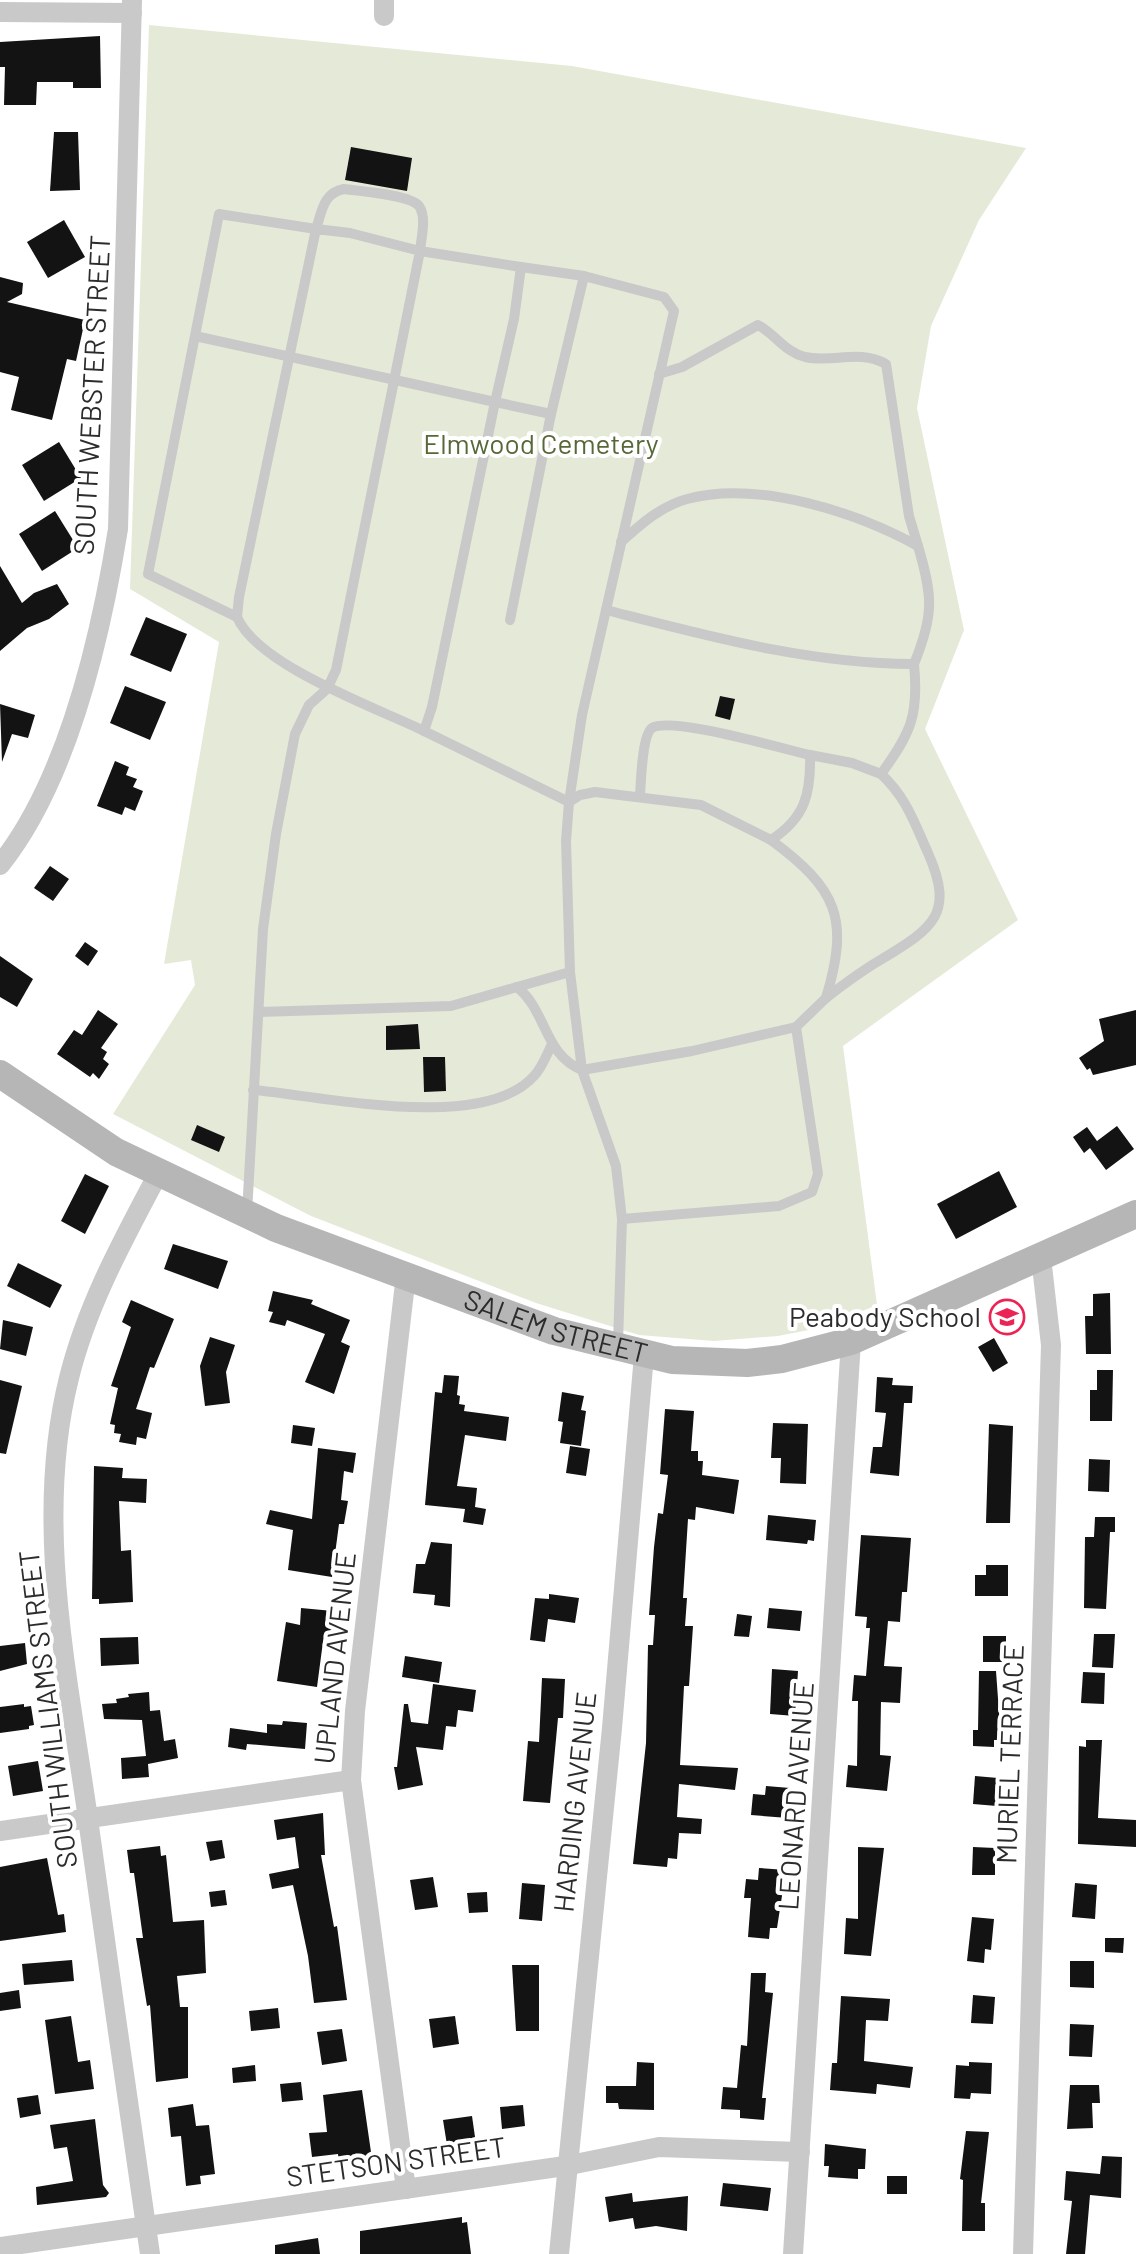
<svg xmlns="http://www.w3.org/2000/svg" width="1136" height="2254" font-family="Barlow,sans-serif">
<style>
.green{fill:#e5ead8}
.building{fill:#131313}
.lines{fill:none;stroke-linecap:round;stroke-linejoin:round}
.lane{stroke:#c9c9c9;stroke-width:10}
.street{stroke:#c9c9c9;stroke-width:20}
.secondary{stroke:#b6b6b6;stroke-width:28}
.labels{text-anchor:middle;stroke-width:8;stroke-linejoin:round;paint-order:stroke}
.street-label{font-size:28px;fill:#2c2c2c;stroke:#fff}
.park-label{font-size:28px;fill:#576838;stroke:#fff}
.poi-label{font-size:28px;fill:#2c2c2c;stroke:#fff;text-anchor:end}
</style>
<rect width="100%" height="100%" fill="#fff"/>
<polygon class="green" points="149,25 572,66 1026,148 979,220 931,326 917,408 964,630 925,729 1018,920 843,1046 877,1305 824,1327 778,1336 714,1341 639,1335 536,1303 311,1216 113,1114 195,985 191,960 164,964 219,642 130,589"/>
<g class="building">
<polygon points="100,36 101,88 73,88 73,82 37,82 36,105 4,105 5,67 0,67 0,42"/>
<polygon points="54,132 78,132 80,190 50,191"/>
<polygon points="351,147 412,158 407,191 345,180"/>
<polygon points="64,220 85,257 48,278 27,242"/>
<polygon points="0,277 23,283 22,294 7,302 85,320 76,361 67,359 52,420 11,410 19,377 0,372"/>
<polygon points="59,442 81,478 44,501 22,465"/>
<polygon points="55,511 78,548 42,571 19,534"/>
<polygon points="0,566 22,603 34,593 57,584 69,604 49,619 27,628 0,651"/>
<polygon points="146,617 187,634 171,672 130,655"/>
<polygon points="125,686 166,702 150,740 110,723"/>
<polygon points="720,696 735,699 730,720 715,716"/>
<polygon points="0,704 35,715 28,738 12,734 2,762"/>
<polygon points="115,761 129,767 126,775 137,779 133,787 143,791 135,811 125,807 122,815 97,806"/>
<polygon points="50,866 69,879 53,901 34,888"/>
<polygon points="85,942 98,951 88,966 75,956"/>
<polygon points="0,956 33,979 17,1007 0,997"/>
<polygon points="98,1010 118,1024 101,1048 107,1052 103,1059 109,1064 99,1079 93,1073 90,1077 57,1054 74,1030 82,1035"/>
<polygon points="1136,1010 1136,1065 1093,1075 1090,1068 1087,1070 1079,1058 1104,1041 1099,1019"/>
<polygon points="418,1024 420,1049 386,1050 386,1026"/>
<polygon points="423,1057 445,1057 446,1091 424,1092"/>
<polygon points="197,1125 225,1137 219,1152 191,1140"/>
<polygon points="1117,1126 1134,1149 1106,1170 1090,1148 1084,1153 1073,1137 1087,1127 1097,1141"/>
<polygon points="999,1171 1017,1207 956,1239 937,1204"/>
<polygon points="85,1174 109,1186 85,1234 61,1221"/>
<polygon points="173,1244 228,1261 218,1289 164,1269"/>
<polygon points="18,1263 62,1285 50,1308 7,1286"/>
<polygon points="273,1291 313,1300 311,1304 350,1320 341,1342 350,1346 334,1394 305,1382 325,1334 287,1320 285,1326 269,1322 273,1312 268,1311"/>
<polygon points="1110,1293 1111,1354 1086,1354 1085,1316 1093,1316 1093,1294"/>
<polygon points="131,1300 174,1319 154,1368 150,1367 136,1409 152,1413 146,1439 137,1437 136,1445 119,1442 121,1434 114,1433 115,1425 110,1424 118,1388 111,1386 131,1327 122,1322"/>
<polygon points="3,1320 33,1327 26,1356 0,1349"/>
<polygon points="210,1337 235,1345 226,1372 230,1403 205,1406 200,1366"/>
<polygon points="994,1338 1008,1363 993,1372 978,1347"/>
<polygon points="1097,1370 1113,1370 1112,1421 1090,1421 1090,1390 1097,1390"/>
<polygon points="444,1375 459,1376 457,1395 460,1396 459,1404 465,1405 464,1411 509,1417 506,1441 465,1435 457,1486 477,1488 475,1507 486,1509 483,1525 463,1522 465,1509 425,1505 435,1392 442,1393"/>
<polygon points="877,1377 893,1378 892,1385 913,1386 912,1403 904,1403 899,1476 870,1473 873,1447 882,1447 886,1413 875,1412"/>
<polygon points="0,1380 22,1386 6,1454 0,1453"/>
<polygon points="562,1392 584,1396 581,1410 586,1411 581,1446 560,1443 563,1422 558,1421"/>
<polygon points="665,1409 694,1411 691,1451 698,1451 698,1461 703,1461 702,1475 739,1480 734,1514 696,1507 695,1520 688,1519 683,1598 687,1598 685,1626 693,1626 689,1686 684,1686 680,1765 738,1768 735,1790 679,1784 677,1817 702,1819 701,1834 679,1833 677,1859 668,1858 667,1867 633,1864 646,1743 648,1645 653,1645 655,1615 649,1615 654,1547 658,1513 663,1514 668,1475 660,1474"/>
<polygon points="773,1423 808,1424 806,1484 780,1483 781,1458 771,1458"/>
<polygon points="989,1424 1013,1426 1010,1523 986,1523"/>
<polygon points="293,1425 315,1428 312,1446 291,1443"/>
<polygon points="570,1446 590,1449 586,1476 566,1473"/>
<polygon points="318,1448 356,1453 353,1473 344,1471 341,1500 348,1501 344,1524 339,1524 332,1577 288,1570 293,1530 266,1524 270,1510 312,1519"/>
<polygon points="1089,1459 1110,1460 1109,1492 1088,1491"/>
<polygon points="94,1466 123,1468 122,1478 147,1479 146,1503 119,1501 121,1551 131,1550 133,1602 99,1604 99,1599 92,1599"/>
<polygon points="768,1515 816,1520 814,1541 808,1540 807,1544 766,1540"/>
<polygon points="1095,1517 1115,1517 1115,1532 1110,1532 1106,1609 1084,1608 1085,1537 1094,1537"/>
<polygon points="861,1535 911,1538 907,1592 902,1592 900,1622 888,1621 884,1666 902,1667 900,1703 881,1702 880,1755 891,1756 887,1791 846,1787 848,1765 857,1766 858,1701 852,1701 854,1675 866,1676 870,1628 866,1628 867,1617 855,1616"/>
<polygon points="431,1542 452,1544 450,1607 434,1605 435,1595 413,1593 416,1564 425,1564"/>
<polygon points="986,1565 1008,1565 1008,1596 975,1596 975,1575 986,1575"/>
<polygon points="549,1594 579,1598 575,1623 548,1619 545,1642 530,1640 535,1598 549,1599"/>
<polygon points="301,1608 333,1611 331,1635 324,1634 317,1687 277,1681 286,1622 300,1625"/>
<polygon points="769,1608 802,1611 800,1631 767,1628"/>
<polygon points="737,1614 752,1616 749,1637 734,1636"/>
<polygon points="1094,1634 1115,1634 1113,1668 1092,1667"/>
<rect x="983" y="1636" width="23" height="26"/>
<polygon points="138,1637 139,1664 101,1666 100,1638"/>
<polygon points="25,1643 27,1664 0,1671 0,1646"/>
<polygon points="405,1656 442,1662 439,1683 402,1677"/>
<polygon points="772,1669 798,1671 795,1716 770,1714"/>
<polygon points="979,1671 996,1671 1001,1740 994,1740 994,1747 973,1746 973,1730 978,1730"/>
<polygon points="1083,1672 1105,1673 1104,1704 1081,1703"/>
<polygon points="542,1678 565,1679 563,1718 558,1718 550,1803 523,1801 528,1741 539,1742"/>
<polygon points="433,1684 476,1690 473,1712 458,1710 456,1727 446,1726 443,1750 416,1747 423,1785 398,1790 394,1767 397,1767 404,1704 408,1704 411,1722 428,1724"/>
<polygon points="149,1692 150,1711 160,1710 164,1741 175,1739 178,1758 148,1764 149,1777 122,1779 121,1758 146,1756 142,1720 104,1719 102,1704 117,1703 116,1699 129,1697 128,1694"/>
<polygon points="24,1704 24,1707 31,1706 34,1725 29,1726 29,1729 0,1733 0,1707"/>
<polygon points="283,1721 307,1723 305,1749 247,1744 246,1750 228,1747 230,1728 267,1733 267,1724 282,1725"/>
<polygon points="1086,1740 1102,1740 1098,1818 1136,1820 1136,1847 1078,1844 1079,1746 1086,1747"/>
<polygon points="38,1761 43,1791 13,1796 8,1766"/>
<polygon points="975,1776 998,1778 997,1806 973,1804"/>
<polygon points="766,1786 790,1788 788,1818 751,1815 753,1794 765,1795"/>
<polygon points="323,1813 325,1855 321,1855 334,1927 337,1926 347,2000 314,2003 308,1956 293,1885 272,1889 269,1874 299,1868 295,1837 277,1840 274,1820"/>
<polygon points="222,1840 225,1858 210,1861 206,1842"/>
<polygon points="160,1846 161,1856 166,1855 173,1922 204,1920 206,1973 177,1976 180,2007 188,2007 188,2078 156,2082 150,2005 147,2006 136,1938 143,1938 134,1873 130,1873 127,1850"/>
<polygon points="858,1847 884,1848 871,1956 844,1954 846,1918 858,1919"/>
<polygon points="973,1847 995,1848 995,1875 972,1875"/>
<polygon points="47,1858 58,1915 64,1914 66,1932 0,1941 0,1867"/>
<polygon points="759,1868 786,1870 777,1928 770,1928 769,1939 748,1937 751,1898 744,1898 746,1879 758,1880"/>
<polygon points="433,1877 438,1907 415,1910 410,1880"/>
<polygon points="522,1883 545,1885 542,1921 519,1919"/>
<polygon points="1075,1883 1097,1885 1095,1919 1072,1917"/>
<polygon points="225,1890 227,1905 211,1907 209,1892"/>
<polygon points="487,1892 488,1912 469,1913 467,1893"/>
<polygon points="972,1917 994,1919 991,1950 985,1949 984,1963 967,1961"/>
<polygon points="1105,1938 1124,1938 1123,1953 1105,1952"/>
<polygon points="72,1960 74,1981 24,1985 22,1964"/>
<polygon points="1070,1961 1094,1961 1094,1988 1070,1987"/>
<polygon points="512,1965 539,1965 539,2031 516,2031"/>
<polygon points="751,1973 766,1973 765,1992 773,1993 762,2098 766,2098 764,2120 740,2118 740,2110 721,2109 723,2087 737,2088 741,2045 747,2046"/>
<polygon points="19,1990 21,2008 0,2011 0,1993"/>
<polygon points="973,1995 995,1997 993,2024 971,2023"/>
<polygon points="841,1996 890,1999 888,2021 866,2020 864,2061 913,2067 910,2088 877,2084 876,2094 830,2090 832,2063 837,2063"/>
<polygon points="278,2008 280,2028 251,2031 249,2011"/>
<polygon points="71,2016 78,2062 90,2060 94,2089 55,2094 45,2020"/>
<polygon points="455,2016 459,2044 433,2048 429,2019"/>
<polygon points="1070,2024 1094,2025 1092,2057 1069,2056"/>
<polygon points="342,2029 347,2061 322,2065 317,2032"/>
<polygon points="637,2062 654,2063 654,2110 619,2109 618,2103 606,2103 606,2086 636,2086"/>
<polygon points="969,2062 992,2063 991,2094 971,2093 970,2099 954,2098 956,2065 969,2066"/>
<polygon points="255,2065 256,2081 233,2083 232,2068"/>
<polygon points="301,2082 303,2100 282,2102 280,2084"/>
<polygon points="1070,2085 1099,2085 1100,2103 1092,2103 1093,2128 1067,2129"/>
<polygon points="362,2090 372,2159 339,2163 338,2154 312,2157 309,2133 327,2132 323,2095"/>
<polygon points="38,2095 41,2114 20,2118 17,2098"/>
<polygon points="193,2104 196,2126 209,2125 215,2174 200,2176 201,2184 186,2186 181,2136 171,2137 168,2108"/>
<polygon points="523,2105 525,2126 502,2129 500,2107"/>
<polygon points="472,2116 476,2144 447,2145 443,2120"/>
<polygon points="95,2119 103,2185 109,2193 106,2197 37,2205 36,2187 73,2181 67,2147 54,2149 50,2125"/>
<polygon points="966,2131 989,2132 981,2203 985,2203 985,2231 962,2231 963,2180 960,2179"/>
<polygon points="825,2144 866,2149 865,2169 858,2169 858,2179 828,2177 829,2166 824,2166"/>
<polygon points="1102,2156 1122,2157 1121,2198 1090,2195 1085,2254 1066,2254 1072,2201 1064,2200 1066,2171 1100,2174"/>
<rect x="887" y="2176" width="20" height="18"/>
<polygon points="723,2183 771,2188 768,2211 720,2206"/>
<polygon points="632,2193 633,2202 688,2196 687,2231 656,2226 635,2229 633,2218 609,2222 605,2197"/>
<polygon points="462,2217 462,2223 467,2222 471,2254 360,2254 360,2231"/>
<polygon points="318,2238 320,2254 275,2254 275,2245"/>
</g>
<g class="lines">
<g class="lane">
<polyline points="521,267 584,276"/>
<path d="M195,336L495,402L514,319L521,267L420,251C421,239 427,217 419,206C411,195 360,191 344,189C323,193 322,211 316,229L219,214L148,574L237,617"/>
<path d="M621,542C641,524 661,506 687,499C758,480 856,512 918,546L909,516L886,364C859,349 833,363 805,357C785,352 776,335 758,325L682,367L659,374"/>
<polyline points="606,610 582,715 569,802 580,795 595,792 701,805 771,840"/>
<polyline points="510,620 551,414"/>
<path d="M914,664C934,615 933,597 918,546"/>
<path d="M424,731L569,802L566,841L570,972L517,987C547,1011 544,1055 582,1070L570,972"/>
<path d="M640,795C641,782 642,735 652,728C671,716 783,749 810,755"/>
<polyline points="259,1012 451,1006 517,987"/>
<polyline points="796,1027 826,998"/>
<path d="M253,1090C322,1096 483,1133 534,1076C542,1068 547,1054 552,1044"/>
<path d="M247,1213L263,929L276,834L295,734L309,705L327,689L336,670L420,251L350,233L316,229L239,597L237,617C258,666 377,708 424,731L432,707L495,402L551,414L584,276L664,297L674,311L606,610C708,636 809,664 914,664C919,715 911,733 881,774L852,763L810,755C811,794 805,818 771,840C837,889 850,918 826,998C844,984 863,970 882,959C933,928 955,914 928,853C914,822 906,797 881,774"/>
<polyline points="618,1343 622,1219 616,1166 582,1070 692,1051 796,1027 818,1174 812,1192 779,1206 622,1219"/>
</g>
<g class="street">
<polyline points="0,12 132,13"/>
<polyline points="384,16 384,0"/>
<path d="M0,865C68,780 101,635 118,529L132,0"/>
<polyline points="0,1831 351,1780"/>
<polyline points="406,2189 351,1780 355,1711 406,1275"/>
<polyline points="0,2247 565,2166 659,2147 800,2152"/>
<path d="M150,2254C128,2104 107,1955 86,1805C66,1667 34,1517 69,1378C87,1305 123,1240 158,1174"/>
<polyline points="559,2254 612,1728 644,1355"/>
<polyline points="793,2254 851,1341"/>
<polyline points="1023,2254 1051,1345 1041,1257"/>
</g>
<path class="secondary" id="s1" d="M0,1074L116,1152L276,1228L554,1331L672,1360L747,1363L782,1359L851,1341L1136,1214"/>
</g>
<defs>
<g id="school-ring" transform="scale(1.8)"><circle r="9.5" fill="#fff" stroke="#ec2455" stroke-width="1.5"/><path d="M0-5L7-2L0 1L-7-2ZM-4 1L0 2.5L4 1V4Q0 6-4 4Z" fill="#ec2455"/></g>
</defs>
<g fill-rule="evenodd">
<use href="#school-ring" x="1007" y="1317"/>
</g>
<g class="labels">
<g class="street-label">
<text transform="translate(92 395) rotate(-87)" y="10">SOUTH WEBSTER STREET</text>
<text dy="10" stroke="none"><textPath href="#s1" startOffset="614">SALEM STREET</textPath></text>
<text transform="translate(335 1658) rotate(-84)" y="10">UPLAND AVENUE</text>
<text transform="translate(48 1709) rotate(-97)" y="10">SOUTH WILLIAMS STREET</text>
<text transform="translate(1010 1754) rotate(-88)" y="10">MURIEL TERRACE</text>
<text transform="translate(796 1796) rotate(-86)" y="10">LEONARD AVENUE</text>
<text transform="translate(575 1802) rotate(-84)" y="10">HARDING AVENUE</text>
<text transform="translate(396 2162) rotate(-8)" y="10">STETSON STREET</text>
</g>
<g class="park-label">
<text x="541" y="454">Elmwood Cemetery</text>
</g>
<g class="poi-label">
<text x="981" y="1327">Peabody School</text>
</g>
</g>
</svg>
